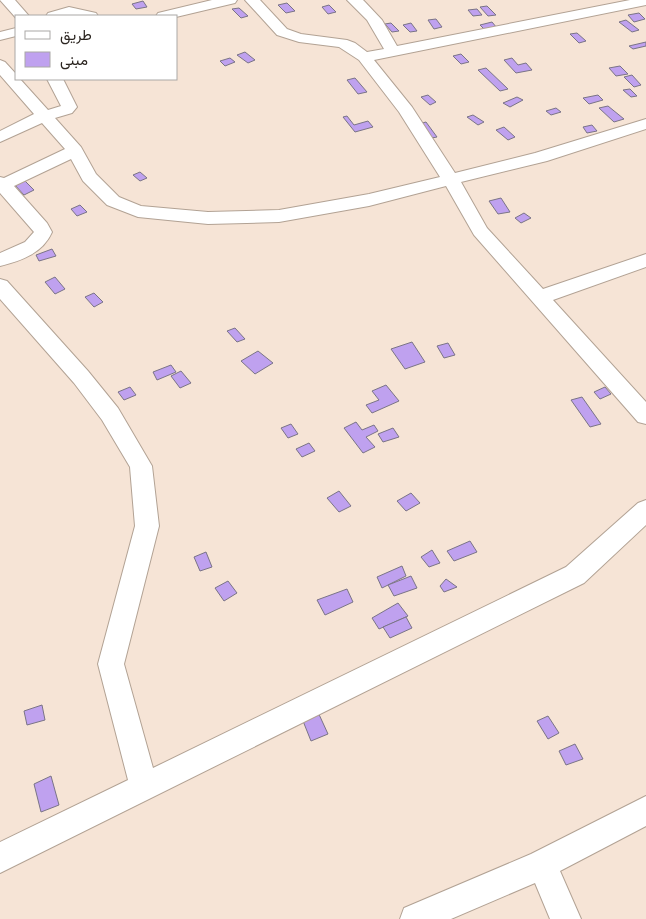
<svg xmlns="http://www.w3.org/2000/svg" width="646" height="919" font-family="'Fira Sans',Vazirmatn,sans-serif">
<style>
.building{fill:#bfa1ef;stroke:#7a7486}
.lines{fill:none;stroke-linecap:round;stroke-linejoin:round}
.street-casing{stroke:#b2a294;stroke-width:2}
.street{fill:#fff;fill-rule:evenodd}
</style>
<rect width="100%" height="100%" fill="#f6e4d6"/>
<g class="building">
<polygon points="143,1 147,7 136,9 132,4"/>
<polygon points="287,3 295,11 286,13 278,5"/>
<polygon points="329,5 336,12 328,14 322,7"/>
<polygon points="487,6 496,15 488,16 480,7"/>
<polygon points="239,8 248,16 241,18 232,9"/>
<polygon points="477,9 482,15 473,16 468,10"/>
<polygon points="639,13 645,19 634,22 628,15"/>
<polygon points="436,19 442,27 434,29 428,20"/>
<polygon points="626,20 639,30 632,32 619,22"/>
<polygon points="492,22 497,28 485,30 480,25"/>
<polygon points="391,23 399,31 392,32 385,24"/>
<polygon points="411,23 417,31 410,32 403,25"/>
<polygon points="577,33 586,41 579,43 570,34"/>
<polygon points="646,42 646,46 633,49 629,46"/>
<polygon points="245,52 255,60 248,63 237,55"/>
<polygon points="461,54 469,62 461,64 453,56"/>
<polygon points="230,58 235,62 225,66 220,61"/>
<polygon points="512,58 518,65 526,63 532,70 516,73 504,60"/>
<polygon points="620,66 628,74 616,76 609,68"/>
<polygon points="486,68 508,89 500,91 478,70"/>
<polygon points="632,75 641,85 634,87 624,77"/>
<polygon points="355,78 367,92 358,94 347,80"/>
<polygon points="630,89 637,96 631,97 623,90"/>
<polygon points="428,95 436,102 430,105 421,97"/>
<polygon points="598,95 603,100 589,104 583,98"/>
<polygon points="517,97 523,100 510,107 503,103"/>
<polygon points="608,106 624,119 614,122 599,108"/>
<polygon points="556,108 561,112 551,115 546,111"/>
<polygon points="473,115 484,122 478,125 467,117"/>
<polygon points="347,116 354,125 368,121 373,127 355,132 343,117"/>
<polygon points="426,122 437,137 426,139 415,125"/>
<polygon points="592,125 597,131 587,133 583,127"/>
<polygon points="504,127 515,137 508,140 496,130"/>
<polygon points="140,172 147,178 140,181 133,175"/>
<polygon points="24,180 34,190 24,195 14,184"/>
<polygon points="501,198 510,212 498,214 489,201"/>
<polygon points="80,205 87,212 77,216 71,209"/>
<polygon points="524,213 531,218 521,223 515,218"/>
<polygon points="52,249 56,256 39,261 36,255"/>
<polygon points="55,277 65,289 55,294 45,282"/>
<polygon points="94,293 103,302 94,307 85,297"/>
<polygon points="235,328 245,339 237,342 227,331"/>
<polygon points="412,342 425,362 405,369 391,349"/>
<polygon points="448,343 455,355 444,358 437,346"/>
<polygon points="258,351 273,363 255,374 241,361"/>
<polygon points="171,365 176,372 157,380 153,372"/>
<polygon points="181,371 191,383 180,388 171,376"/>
<polygon points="386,385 399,401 372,413 366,405 379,400 372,391"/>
<polygon points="130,387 136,395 124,400 118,392"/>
<polygon points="605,387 611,394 600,399 594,392"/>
<polygon points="582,397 601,424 590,427 571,400"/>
<polygon points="356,422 362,430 374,425 378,431 366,437 375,447 363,453 344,428"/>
<polygon points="291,424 298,434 288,438 281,428"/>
<polygon points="393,428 399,437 383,442 378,434"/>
<polygon points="309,443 315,451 302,457 296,449"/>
<polygon points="339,491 351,506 339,512 327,498"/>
<polygon points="411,493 420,503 406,511 397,501"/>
<polygon points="470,541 477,552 454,561 447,551"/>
<polygon points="432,550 440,563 429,567 421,557"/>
<polygon points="206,552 212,567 200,571 194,557"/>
<polygon points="402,566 406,576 382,588 377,577"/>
<polygon points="411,576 417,588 394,596 388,585"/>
<polygon points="446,579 457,587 444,592 440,586"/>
<polygon points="228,581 237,593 224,601 215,588"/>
<polygon points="347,589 353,602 325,615 317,600"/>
<polygon points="398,603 408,616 379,629 372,618"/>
<polygon points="406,617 412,628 390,638 383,627"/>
<polygon points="42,705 45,720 27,725 24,711"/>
<polygon points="317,710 328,734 311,741 301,716"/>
<polygon points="548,716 559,733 548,739 537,721"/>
<polygon points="575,744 583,759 566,765 559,751"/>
<polygon points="51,776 59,805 41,812 34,784"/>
</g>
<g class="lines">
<g class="street-casing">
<g id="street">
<polygon points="0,0 15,0 29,16 16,16 16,18"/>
<polygon points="212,0 237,0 235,3 176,17 156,16 158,13"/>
<path d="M245,0H260L287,29L301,34L347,40L355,43L367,52L384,49L367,20L347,0H363L365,2L382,20L397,46L630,0H646V5L374,60L412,107L455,173L535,153L646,119V129L547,161L461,182L487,228L543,289L646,254V267L553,300L646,402V424L638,422L474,235L446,186L369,206L279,222L208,224L138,217L107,205L83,181L71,159L14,186L47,223L52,232C43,253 21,261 0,266V253L25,242L34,232L0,193V177L4,178L65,149L42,123L0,142V131L34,114L0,75V60L5,62L16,74V79H20L48,110L61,106L47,79H63L77,107L72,113L55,118L81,147L96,174L119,197L141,206L208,212L279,210L369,194L440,177L399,112L359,60L339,47L299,42L277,35Z"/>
<polygon points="69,7 96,13 98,16 46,16 48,13"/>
<polygon points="16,28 16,36 0,40 0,32"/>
<polygon points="0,279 7,281 88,371 118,408 152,466 159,526 124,664 153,768 566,567 638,503 646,500 646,525 584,583 0,873 0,842 128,780 98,664 135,526 130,467 102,420 74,383 0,299"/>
<polygon points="646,796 646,826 560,871 581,919 550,919 535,883 451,919 400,919 404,908 531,854"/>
</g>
</g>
<use href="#street" class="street"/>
</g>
<rect x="15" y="15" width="162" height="65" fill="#ffffff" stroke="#aaa8a6"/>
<rect x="25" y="31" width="25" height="8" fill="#ffffff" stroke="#aaa8a6"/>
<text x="60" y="40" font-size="15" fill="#2b2520">طريق</text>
<rect x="25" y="52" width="25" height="15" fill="#bfa1ef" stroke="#aaa8a6"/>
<text x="60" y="65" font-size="15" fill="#2b2520">مبنى</text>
</svg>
